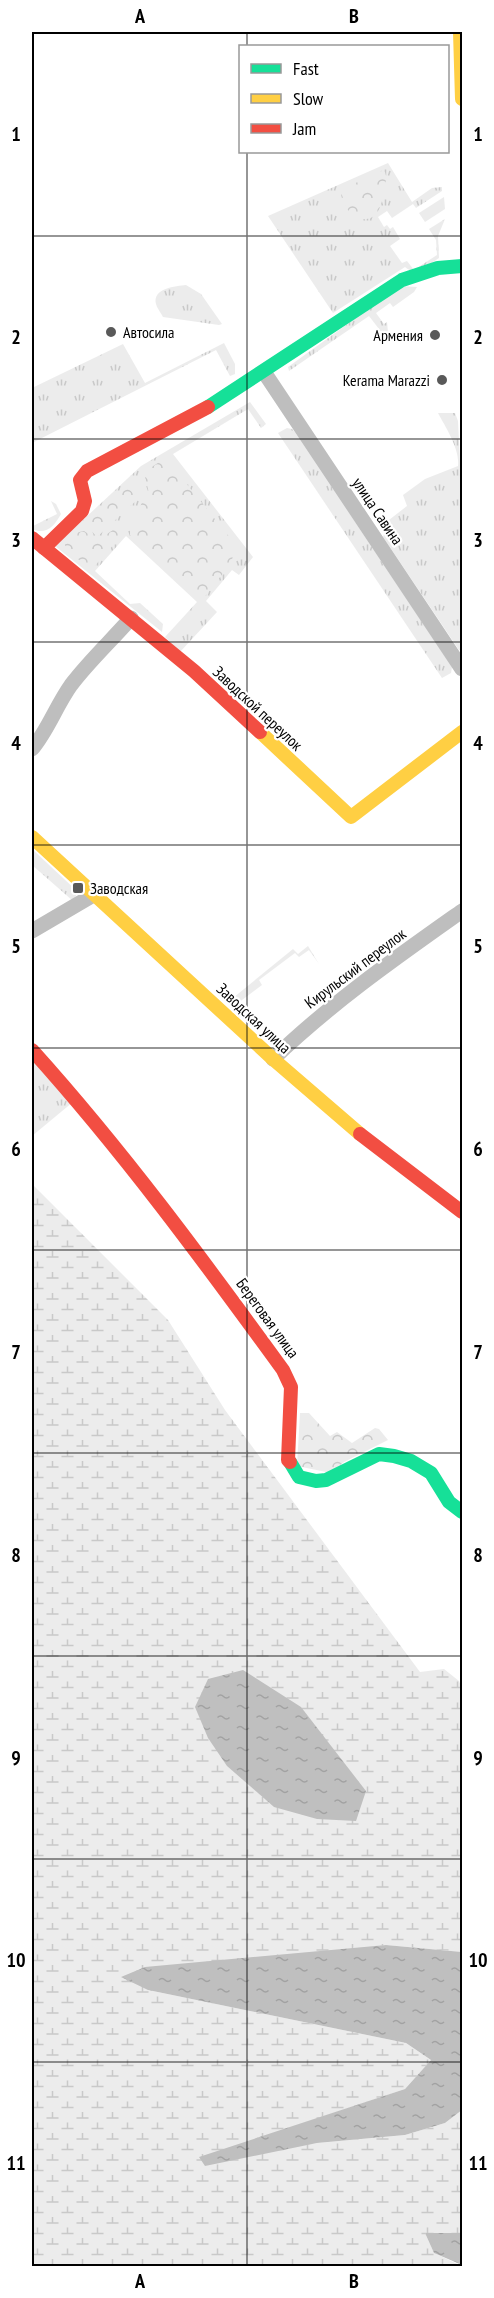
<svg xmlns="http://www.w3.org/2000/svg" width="494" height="2298" font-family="'PT Sans Narrow',sans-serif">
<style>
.grass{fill:url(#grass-tufts)}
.forest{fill:url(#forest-crowns)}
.wetland{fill:url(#wetland-marsh)}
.water{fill:url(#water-ripples)}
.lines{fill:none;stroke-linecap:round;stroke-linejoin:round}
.street{stroke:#bebebe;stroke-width:15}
.fast{stroke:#16e098;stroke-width:14}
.slow{stroke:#ffcf43;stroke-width:14}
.jam{stroke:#f24e42;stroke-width:14}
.grid{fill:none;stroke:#000;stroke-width:1.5;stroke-opacity:0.55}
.poi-dot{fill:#595959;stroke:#fff;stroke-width:2}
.labels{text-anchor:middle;stroke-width:4.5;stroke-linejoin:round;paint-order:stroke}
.poi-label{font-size:16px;fill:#000;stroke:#fff;text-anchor:start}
.street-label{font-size:16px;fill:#000;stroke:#fff}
.neatline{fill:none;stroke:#000;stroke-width:2}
.grid-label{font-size:20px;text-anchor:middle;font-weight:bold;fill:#000}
</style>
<defs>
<pattern id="grass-tufts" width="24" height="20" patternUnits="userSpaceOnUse" patternTransform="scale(1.5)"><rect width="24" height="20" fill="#ececec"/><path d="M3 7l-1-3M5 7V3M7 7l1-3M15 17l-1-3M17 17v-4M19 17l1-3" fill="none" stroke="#c9c9c9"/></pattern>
<pattern id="forest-crowns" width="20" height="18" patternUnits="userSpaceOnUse" patternTransform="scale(1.5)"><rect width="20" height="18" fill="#ececec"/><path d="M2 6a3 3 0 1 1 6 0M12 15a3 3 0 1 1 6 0" fill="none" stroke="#c9c9c9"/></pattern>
<pattern id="wetland-marsh" width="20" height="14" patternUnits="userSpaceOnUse" patternTransform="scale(1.5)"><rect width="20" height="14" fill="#ececec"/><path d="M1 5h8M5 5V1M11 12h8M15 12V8" fill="none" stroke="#c9c9c9"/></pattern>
<pattern id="water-ripples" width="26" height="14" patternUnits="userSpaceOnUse" patternTransform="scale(1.5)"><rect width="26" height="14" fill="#bfbfbf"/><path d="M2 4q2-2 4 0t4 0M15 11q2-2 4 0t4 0" fill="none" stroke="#a2a2a2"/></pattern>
</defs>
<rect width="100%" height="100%" fill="#fff"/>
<g class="grass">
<path d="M388,163L412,202L432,188L442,187V191L416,208L413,204L392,218L387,211L378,217L384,227L387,225L390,229L393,227L400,239L390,246L402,263L407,261L414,270L437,255L436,240L429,229L445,219L438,236L439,258C428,265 416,277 405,267L333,313L268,216Z"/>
<polygon points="444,197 445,209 425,222 419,213"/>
<path d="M186,285L201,294L222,324L219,325L163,317C161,313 157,308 156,304C152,288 176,286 186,285Z"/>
<polygon points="400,286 417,287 414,292 393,307 390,303 376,313 384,324 387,322 389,342 369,316 289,371 288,367"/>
<polygon points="224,343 235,364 235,374 230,376 216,350 32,443 32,388 123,344 145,383"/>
<polygon points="250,402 266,424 261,428 248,409 173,454 253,557 239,575 232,570 206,601 217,612 180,652 165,637 197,602 126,536 95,571 130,604 140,603 163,624 162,632 55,546 141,466"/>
<path d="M438,413H455L458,421L462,504V650H459L383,537L389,520L407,506L403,495L425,479L458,466C460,449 446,428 438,413Z"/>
<polygon points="287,428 292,429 295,432 452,667 451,673 442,678 278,433"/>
<path d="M51,501L56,504L61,514C54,527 46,535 32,529V525L33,526L57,514Z"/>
<polygon points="32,849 78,892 73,901 32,865"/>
<polygon points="308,946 319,964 309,950 299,957 295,953 259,980 262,985 238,1003 233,998 293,949 298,954"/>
<polygon points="32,1058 73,1102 32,1136"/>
</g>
<g class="forest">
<path d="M381,171L385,172L386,176C386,186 382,210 374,216C358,227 343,208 341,194L345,188Z"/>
<polygon points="161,461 169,462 231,539 235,549 231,563 203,599 200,599 130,535 130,530 143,500 149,493 145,477 150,468"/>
<polygon points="126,485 138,499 97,537 84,523"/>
<polygon points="116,528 123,530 124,533 92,569 65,550 65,544 75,533 84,531 98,540"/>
<polygon points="300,1413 309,1413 330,1436 337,1432 352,1443 375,1428 379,1429 388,1440 344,1462 331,1473 297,1466"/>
</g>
<polygon class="wetland" points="32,1184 168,1320 225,1410 420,1672 444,1669 459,1681 462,1688 462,1952 386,1945 148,1990 406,2043 431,2060 405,2089 200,2158 317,2143 405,2135 445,2123 462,2110 462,2233 425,2233 434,2253 462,2266 32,2266"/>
<g class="water">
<polygon points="243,1670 301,1707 366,1791 356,1821 317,1819 274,1807 227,1766 208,1738 195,1707 208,1679"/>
<polygon points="386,1945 462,1952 462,2110 445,2123 405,2135 317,2143 205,2166 199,2157 405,2089 431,2060 406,2043 148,1990 121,1977 145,1967"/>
<polygon points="425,2233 462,2233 462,2265 434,2253"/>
</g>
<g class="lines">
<g class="street">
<polyline points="264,372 462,669"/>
<path d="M32,749C48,730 56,706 71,685C89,661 112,640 131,618"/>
<polyline points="32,931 95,894"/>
<path d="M273,1059C331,1003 397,957 462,911"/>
</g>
<g class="fast">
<polyline points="208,407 402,280 438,268 462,266"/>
<polyline points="290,1462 299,1477 316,1481 326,1480 379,1454 394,1456 411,1461 431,1473 449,1502 462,1512"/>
</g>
<g class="slow">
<polyline points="460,32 462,99"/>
<polyline points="260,732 351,817 462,732"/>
<polyline points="32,837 273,1059 360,1134"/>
</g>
<g class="jam">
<polyline points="32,538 194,671 260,732"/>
<polyline points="44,548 82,511 85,501 80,480 87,471 208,407"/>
<path d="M32,1050C123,1151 203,1260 283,1370L291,1387L288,1460L290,1462"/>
<polyline points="360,1134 462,1212"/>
</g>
</g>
<path class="grid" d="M247,32V46M247,152V2266M32,236H462M32,439H462M32,642H462M32,845H462M32,1048H462M32,1250H462M32,1453H462M32,1656H462M32,1859H462M32,2062H462"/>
<g class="poi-dot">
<circle cx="111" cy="332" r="6"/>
<circle cx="435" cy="335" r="6"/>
<circle cx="442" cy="380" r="6"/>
<rect x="72" y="882" width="12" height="12" rx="3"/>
</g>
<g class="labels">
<g class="poi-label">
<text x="123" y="338">Автосила</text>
<text x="423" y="341" text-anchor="end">Армения</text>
<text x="430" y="386" text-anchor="end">Kerama Marazzi</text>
<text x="90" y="894">Заводская</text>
</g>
<g class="street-label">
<text transform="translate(378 511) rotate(56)" y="6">улица Савина</text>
<text transform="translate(258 708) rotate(43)" y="6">Заводской переулок</text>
<text transform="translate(355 968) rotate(-37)" y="6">Кирульский переулок</text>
<text transform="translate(254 1018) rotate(43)" y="6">Заводская улица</text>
<text transform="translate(268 1318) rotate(54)" y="6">Береговая улица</text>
</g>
</g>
<rect width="494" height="2298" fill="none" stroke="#ffffff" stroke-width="66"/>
<rect x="239" y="45" width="210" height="108" fill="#ffffff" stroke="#999999" stroke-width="1.5"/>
<rect x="251" y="64" width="30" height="9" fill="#16e098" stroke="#999999" stroke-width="1.5"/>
<text x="293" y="75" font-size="18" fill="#000000">Fast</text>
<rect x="251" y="94" width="30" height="9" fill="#ffcf43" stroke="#999999" stroke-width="1.5"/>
<text x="293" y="105" font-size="18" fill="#000000">Slow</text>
<rect x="251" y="124" width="30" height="9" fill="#f24e42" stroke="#999999" stroke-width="1.5"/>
<text x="293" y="135" font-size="18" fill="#000000">Jam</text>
<rect x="33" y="33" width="428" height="2232" class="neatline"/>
<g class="grid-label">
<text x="140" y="23">A</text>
<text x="354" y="23">B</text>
<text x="16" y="141">1</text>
<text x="478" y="141">1</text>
<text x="16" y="344">2</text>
<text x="478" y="344">2</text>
<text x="16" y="547">3</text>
<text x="478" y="547">3</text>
<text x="16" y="750">4</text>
<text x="478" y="750">4</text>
<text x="16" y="953">5</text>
<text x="478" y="953">5</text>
<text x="16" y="1156">6</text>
<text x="478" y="1156">6</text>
<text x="16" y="1359">7</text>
<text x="478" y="1359">7</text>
<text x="16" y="1562">8</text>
<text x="478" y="1562">8</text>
<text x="16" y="1765">9</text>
<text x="478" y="1765">9</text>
<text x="16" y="1967">10</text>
<text x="478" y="1967">10</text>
<text x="16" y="2170">11</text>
<text x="478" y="2170">11</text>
<text x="140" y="2288">A</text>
<text x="354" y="2288">B</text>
</g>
</svg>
